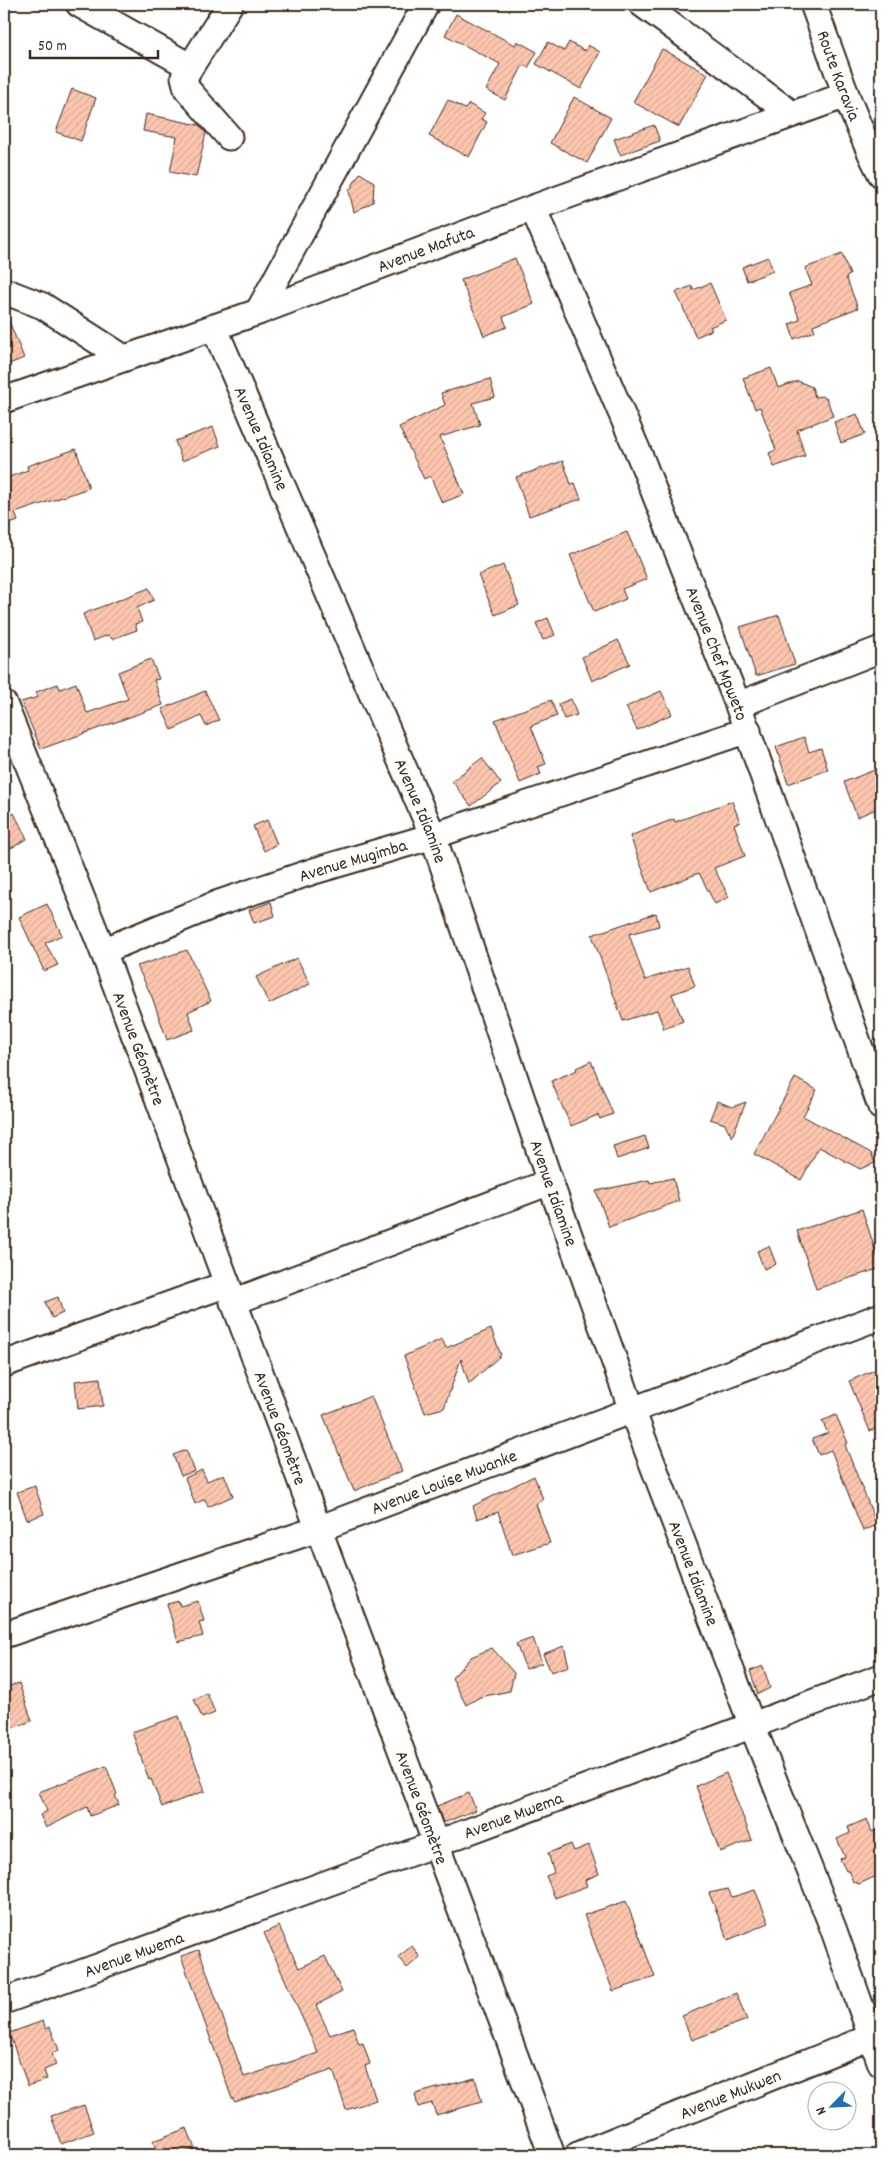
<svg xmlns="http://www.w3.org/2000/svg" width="885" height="2159" font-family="Dekko,sans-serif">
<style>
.building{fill:url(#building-hatch);stroke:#3b2a1e}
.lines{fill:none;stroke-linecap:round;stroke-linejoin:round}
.minor-casing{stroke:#3b2a1e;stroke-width:29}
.minor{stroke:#fff;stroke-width:25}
.labels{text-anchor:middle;stroke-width:4.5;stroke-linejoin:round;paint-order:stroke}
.street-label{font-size:18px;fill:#3b2a1e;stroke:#fff}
</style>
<defs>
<pattern id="building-hatch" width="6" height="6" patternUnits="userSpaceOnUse" patternTransform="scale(1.25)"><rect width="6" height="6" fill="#fdc6af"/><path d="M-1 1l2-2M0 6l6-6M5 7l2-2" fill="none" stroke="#daaa96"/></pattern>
</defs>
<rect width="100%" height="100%" fill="#fff"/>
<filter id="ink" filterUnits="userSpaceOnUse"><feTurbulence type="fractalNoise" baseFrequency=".02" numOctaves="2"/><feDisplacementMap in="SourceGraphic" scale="10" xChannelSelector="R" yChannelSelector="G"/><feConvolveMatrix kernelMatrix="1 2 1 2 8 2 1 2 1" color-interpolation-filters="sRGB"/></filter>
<g filter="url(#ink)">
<g class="building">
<polygon points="456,14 515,45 517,41 537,52 528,68 523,65 505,100 486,90 500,64 445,35"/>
<polygon points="548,42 564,51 569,42 585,51 588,45 600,52 581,89 536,64"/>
<polygon points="662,49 708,74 679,127 633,102"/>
<polygon points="72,89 96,98 81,141 56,132"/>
<polygon points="574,97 611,118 587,163 550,143"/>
<polygon points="448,100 465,109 469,104 485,113 481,119 487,122 469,157 429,136"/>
<polygon points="146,114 199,125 206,133 196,177 170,172 177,137 143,131"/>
<polygon points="654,125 660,141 620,155 614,139"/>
<polygon points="360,173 374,182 373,202 354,212 349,191"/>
<polygon points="842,254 850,275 846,277 858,308 813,325 815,331 794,339 789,324 800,320 789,293 812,285 805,268"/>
<polygon points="768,257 773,271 747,281 742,267"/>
<polygon points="515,258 534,304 503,317 507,327 484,336 461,280"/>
<polygon points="710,283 726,320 710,327 712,330 696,337 676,292 692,286 693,290"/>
<polygon points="4,309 24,358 4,366"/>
<polygon points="771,368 778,388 798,381 812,387 815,397 822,396 827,399 833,416 797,430 805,456 774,467 769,453 776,450 760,407 755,409 743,378"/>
<polygon points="490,379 495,397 473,403 480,425 440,437 464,494 442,503 430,476 424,479 399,427 445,405 441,393"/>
<polygon points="857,414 865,434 841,443 834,422"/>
<polygon points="213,427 220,446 182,461 175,441"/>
<polygon points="76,449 89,488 15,513 18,521 4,526 4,479 28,470 27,466"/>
<polygon points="563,461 571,484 575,483 581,499 529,516 516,477"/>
<polygon points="627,532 647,579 622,589 626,599 594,612 570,555"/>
<polygon points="503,565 519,605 495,615 478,575"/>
<polygon points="149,588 154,600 137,608 142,622 135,624 137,630 112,639 108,635 93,641 83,614"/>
<polygon points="779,615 795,664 756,676 740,627"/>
<polygon points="548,618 555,635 543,640 536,623"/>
<polygon points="618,640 630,664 592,681 582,657"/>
<polygon points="151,659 159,679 154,680 163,705 41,749 21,702 38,697 36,692 58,684 60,689 76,683 87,713 128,699 118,672"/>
<polygon points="205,691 219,720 206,726 201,716 172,730 162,709"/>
<polygon points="661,691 672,714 637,730 626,707"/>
<polygon points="571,699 577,715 564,719 558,704"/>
<polygon points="551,700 557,716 531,726 546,764 538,767 541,774 520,783 495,720"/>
<polygon points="804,737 809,752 821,748 828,770 788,784 776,747"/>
<polygon points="482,758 501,783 471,806 452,781"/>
<polygon points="877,769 881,780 881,807 857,817 844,782"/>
<polygon points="732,801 740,822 734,824 745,856 714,868 729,897 715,904 699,873 651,892 630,836 674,819 675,822"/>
<polygon points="14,813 27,839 4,852 4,819"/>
<polygon points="267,820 277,844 264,851 253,826"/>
<polygon points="271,902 275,916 254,923 249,910"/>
<polygon points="47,904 62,935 45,943 58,965 44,971 19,917"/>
<polygon points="656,913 659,926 629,934 645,980 688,966 695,986 672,994 683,1021 664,1029 657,1010 623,1021 592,935"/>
<polygon points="187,950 211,1001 188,1012 194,1030 167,1040 152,997 137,966"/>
<polygon points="297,958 310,984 269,1004 256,977"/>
<polygon points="591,1061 613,1114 600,1119 598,1115 571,1126 551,1081 577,1070 576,1068"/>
<polygon points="795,1078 817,1090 803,1116 871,1153 875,1163 860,1169 819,1147 801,1180 754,1154"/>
<polygon points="717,1101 732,1107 746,1102 732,1137 725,1124 710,1119"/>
<polygon points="645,1136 649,1148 617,1159 613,1146"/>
<polygon points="673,1178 679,1201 609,1227 596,1191 649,1180 650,1183"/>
<polygon points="862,1209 881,1268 816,1289 797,1231"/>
<polygon points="769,1246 776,1264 764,1269 757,1251"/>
<polygon points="58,1297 63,1313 52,1318 45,1302"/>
<polygon points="491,1329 501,1355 469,1384 461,1359 444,1408 425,1413 404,1356 442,1339 446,1348"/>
<polygon points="881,1367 881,1427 870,1431 849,1381"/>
<polygon points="100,1378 103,1406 78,1409 75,1381"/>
<polygon points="371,1396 402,1471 354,1491 323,1415"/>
<polygon points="836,1415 848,1443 845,1445 877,1525 863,1531 831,1450 819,1455 812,1439 828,1433 822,1421"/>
<polygon points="186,1450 195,1471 181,1476 173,1455"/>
<polygon points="202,1470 207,1481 224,1474 233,1496 208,1507 205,1499 195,1504 185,1478"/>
<polygon points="534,1476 543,1499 536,1504 550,1543 512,1555 498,1512 477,1519 473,1506"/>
<polygon points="35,1486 44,1514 27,1520 17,1492"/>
<polygon points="179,1601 180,1606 198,1601 204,1621 199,1622 203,1636 178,1642 167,1604"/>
<polygon points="533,1638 542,1663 526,1669 516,1644"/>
<polygon points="564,1646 569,1666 551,1672 543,1654"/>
<polygon points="492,1648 514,1673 510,1691 480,1697 466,1705 452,1678 471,1657"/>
<polygon points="763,1666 770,1688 758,1694 750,1671"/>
<polygon points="19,1683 32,1721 4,1731 4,1688"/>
<polygon points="207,1693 215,1713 202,1718 194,1699"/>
<polygon points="179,1716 205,1791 162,1807 151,1779 149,1780 132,1732"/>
<polygon points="106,1766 117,1794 115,1795 119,1805 90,1816 87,1807 46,1828 40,1815 47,1811 39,1792"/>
<polygon points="726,1773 752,1840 720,1852 696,1786"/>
<polygon points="469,1793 476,1810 443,1823 437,1806"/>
<polygon points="867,1819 872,1832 881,1828 881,1874 859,1884 853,1882 848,1870 846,1871 840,1859 845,1857 837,1839 850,1833 848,1827"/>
<polygon points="571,1844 574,1851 589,1845 599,1874 585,1880 587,1886 555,1898 546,1876 554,1873 548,1853"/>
<polygon points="728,1889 732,1897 755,1890 769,1923 728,1940 709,1893"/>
<polygon points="626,1901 655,1977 613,1991 584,1915"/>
<polygon points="279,1926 299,1968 325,1956 342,1992 316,2005 330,2035 353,2027 359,2044 363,2043 370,2064 365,2066 376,2100 346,2110 333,2070 235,2102 231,2096 181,1956 199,1950 244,2077 318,2053 264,1933"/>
<polygon points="412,1946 420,1957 407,1968 398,1957"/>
<polygon points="736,1993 747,2020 692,2040 682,2016"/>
<polygon points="43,2021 46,2029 50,2027 59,2050 52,2053 56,2065 44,2070 47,2079 28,2086 9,2033"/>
<polygon points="475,2078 482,2102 436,2115 432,2103 418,2107 415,2094"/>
<polygon points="84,2105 94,2132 61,2144 51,2116"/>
<polygon points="187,2128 195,2149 177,2155 158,2155 153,2141"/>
</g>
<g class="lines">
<g class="minor-casing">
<g id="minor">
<polyline points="79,4 189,66"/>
<polyline points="642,4 792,114"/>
<path id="s1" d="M813,4C834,61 853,120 881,174"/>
<polyline points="229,137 187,89 184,77 230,4"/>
<path id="s2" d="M533,208L642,461L738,705L881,1107"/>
<polyline points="4,291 43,306 124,358"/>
<polyline points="258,312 426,4"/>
<path id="s3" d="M214,327L433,836L550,1182L632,1410L752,1725L833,1928L881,2064"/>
<path id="s4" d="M4,400L258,312L533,208L846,95"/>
<path id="s5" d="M4,704L103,951L552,2155"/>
<polyline points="738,705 881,649"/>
<path id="s6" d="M103,951L219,903L314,871L433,836L748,730"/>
<polyline points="233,1302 550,1182"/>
<polyline points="4,1364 227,1284"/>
<path id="s7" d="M4,1635L318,1529L881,1316"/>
<path id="s8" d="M4,2001L435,1844L881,1677"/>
<path id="s9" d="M578,2155L881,2033"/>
</g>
</g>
<use href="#minor" class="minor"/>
</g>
</g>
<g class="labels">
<g class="street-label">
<text dy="6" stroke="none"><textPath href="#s1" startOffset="76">Route Karavia</textPath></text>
<text dy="6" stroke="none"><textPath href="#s4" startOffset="448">Avenue Mafuta</textPath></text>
<text dy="6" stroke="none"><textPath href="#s3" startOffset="121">Avenue Idiamine</textPath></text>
<text dy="6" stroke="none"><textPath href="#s2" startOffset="482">Avenue Chef Mpweto</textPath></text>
<text dy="6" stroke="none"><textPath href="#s3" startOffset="526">Avenue Idiamine</textPath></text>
<text dy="6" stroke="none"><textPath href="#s6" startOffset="266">Avenue Mugimba</textPath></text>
<text dy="6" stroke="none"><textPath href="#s5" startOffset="370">Avenue Géomètre</textPath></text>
<text dy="6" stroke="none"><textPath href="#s3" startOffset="931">Avenue Idiamine</textPath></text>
<text dy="6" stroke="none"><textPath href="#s5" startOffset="775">Avenue Géomètre</textPath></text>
<text dy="6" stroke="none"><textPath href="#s7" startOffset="466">Avenue Louise Mwanke</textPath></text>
<text dy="6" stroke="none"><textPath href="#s3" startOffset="1336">Avenue Idiamine</textPath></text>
<text dy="6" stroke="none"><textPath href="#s5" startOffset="1180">Avenue Géomètre</textPath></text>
<text dy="6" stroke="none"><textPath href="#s8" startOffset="542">Avenue Mwema</textPath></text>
<text dy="6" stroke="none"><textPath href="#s8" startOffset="138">Avenue Mwema</textPath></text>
<text dy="6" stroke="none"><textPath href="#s9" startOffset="164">Avenue Mukwen</textPath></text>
</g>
</g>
<rect width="885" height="2159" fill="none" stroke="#fff" stroke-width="20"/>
<rect x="10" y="10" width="865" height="2139" fill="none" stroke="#3b2a1e" stroke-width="2" filter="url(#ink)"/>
<g transform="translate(832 2106) rotate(246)"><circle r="24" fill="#ffffff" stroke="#b1aaa5"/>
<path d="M0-4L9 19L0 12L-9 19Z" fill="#1f6fb2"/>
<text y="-8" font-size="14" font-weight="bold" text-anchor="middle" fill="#3b2a1e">N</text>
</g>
<path d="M30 50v8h128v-8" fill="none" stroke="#3b2a1e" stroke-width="2.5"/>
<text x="38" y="50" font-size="15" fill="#3b2a1e" stroke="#ffffff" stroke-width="4" paint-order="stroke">50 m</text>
</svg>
